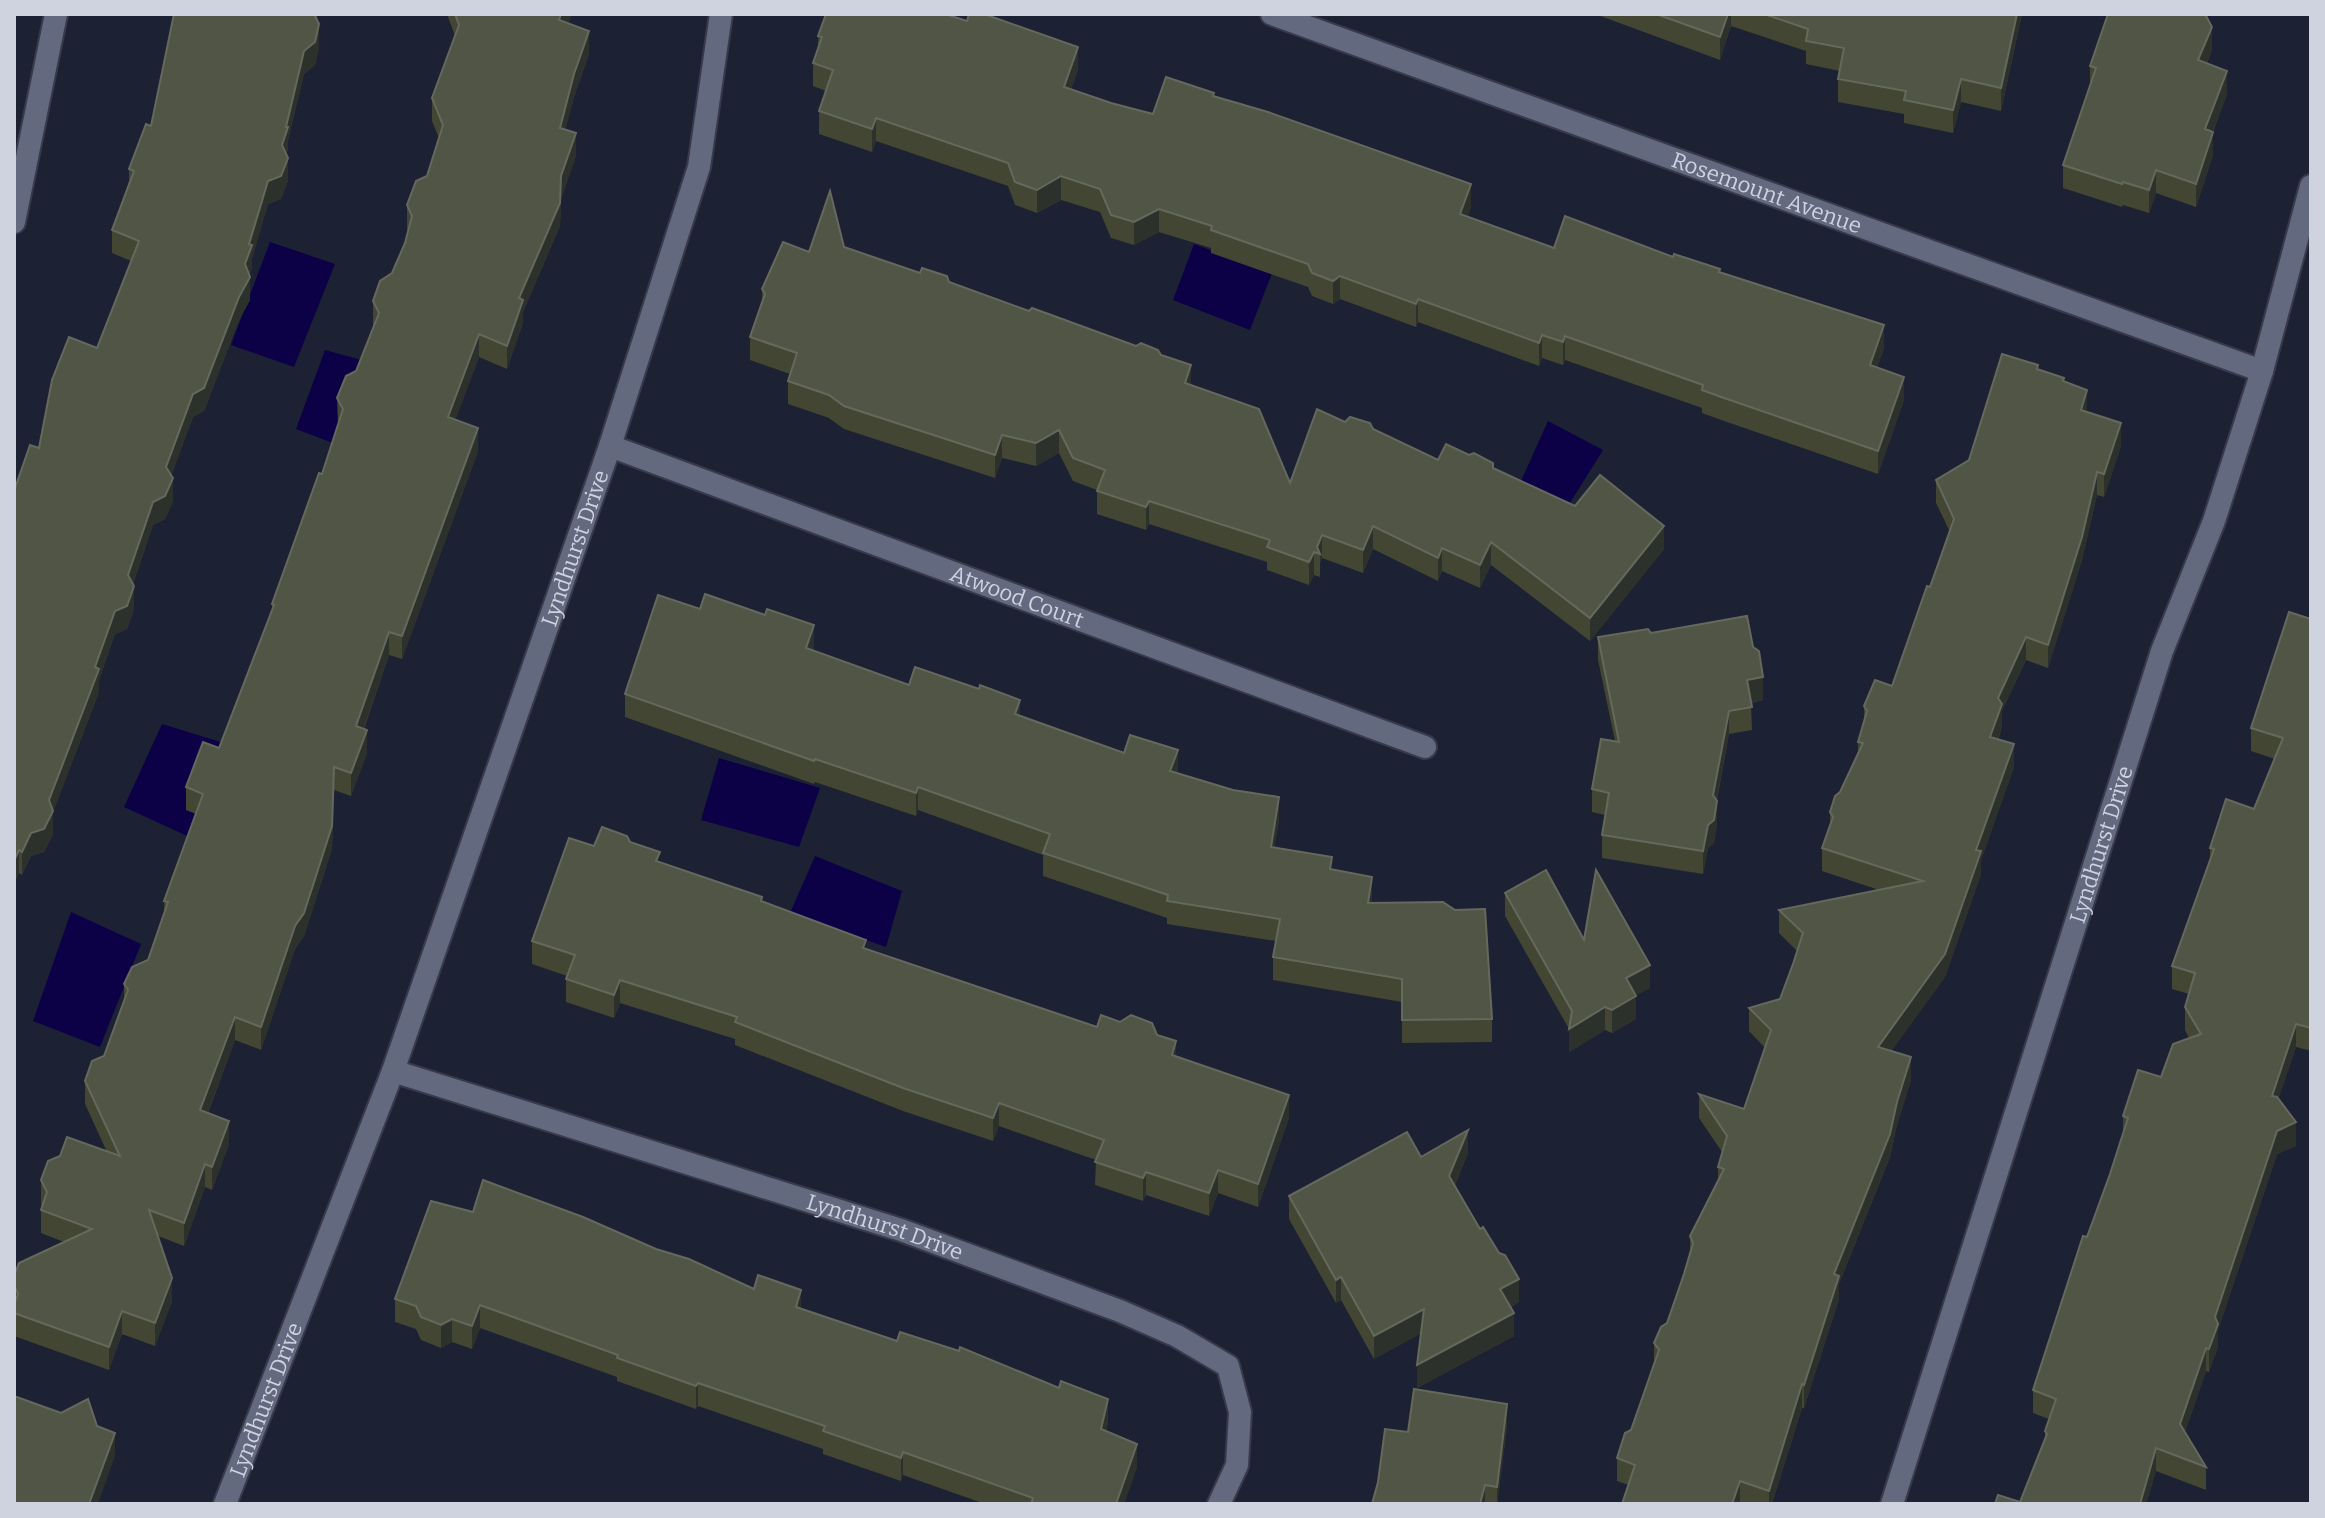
<svg xmlns="http://www.w3.org/2000/svg" width="2325" height="1518" font-family="Bitter,serif">
<style>
.water{fill:#0c0047}
.lines{fill:none;stroke-linecap:round;stroke-linejoin:round}
.minor-casing{stroke:#383a4a;stroke-width:26}
.minor{stroke:#63697f;stroke-width:22}
.wall{fill:#424632}
.shaded-wall{fill:#2d312b}
.building{fill:#515545;stroke:#65695d;stroke-width:2}
.labels{text-anchor:middle;stroke-width:8;stroke-linejoin:round;paint-order:stroke}
.street-label{font-size:22px;fill:#cfd3df;stroke:#090b14}
</style>
<rect width="100%" height="100%" fill="#1d2134"/>
<g class="water">
<polygon points="270,242 335,264 294,367 231,345"/>
<polygon points="1194,244 1272,273 1250,330 1173,300"/>
<polygon points="325,350 380,365 346,448 296,429"/>
<polygon points="1548,421 1603,450 1563,514 1517,490"/>
<polygon points="162,724 237,747 196,840 124,807"/>
<polygon points="719,758 820,788 799,847 701,820"/>
<polygon points="815,856 902,891 886,947 790,913"/>
<polygon points="71,912 141,944 100,1047 33,1021"/>
</g>
<g class="lines">
<g class="minor-casing">
<g id="minor">
<path id="s1" d="M1272,14L2262,371"/>
<polyline points="14,222 56,14"/>
<path id="s2" d="M610,446L1425,747"/>
<path id="s3" d="M393,1071L901,1230L1120,1311L1177,1336L1228,1366L1240,1412L1237,1465L1219,1504"/>
<path id="s4" d="M225,1504L393,1071L610,446L699,167L721,14"/>
<path id="s5" d="M1892,1504L2162,651L2214,521L2262,371L2311,186"/>
</g>
</g>
<use href="#minor" class="minor"/>
</g>
<g class="wall">
<polygon points="317,14 319,47 315,65 304,74 288,140 288,150 286,155 288,181 281,199 268,204 252,258 252,268 249,275 250,300 239,320 204,411 193,417 171,476 173,501 165,519 153,525 133,584 134,609 127,629 115,634 99,680 99,692 53,812 53,834 44,852 31,856 22,875 19,873 14,884 14,491 97,348 131,261 112,253 112,230 129,182 129,169 151,126"/>
<polygon points="447,14 572,14 568,23 589,54 574,97 565,130 576,156 561,199 560,226 523,312 523,323 507,369 479,357 455,420 478,451 402,659 389,655 364,729 367,753 351,796 334,790 332,849 304,936 295,949 261,1050 235,1040 208,1113 229,1144 212,1190 205,1187 184,1246 158,1236 172,1301 155,1346 122,1334 109,1370 14,1336 14,1276 64,1242 41,1233 41,1210 42,1206 41,1204 41,1180 107,1152 85,1104 85,1081 104,1056 124,1002 124,984 148,960 164,912 164,901 196,814 186,810 186,787 219,748 272,611 272,604 322,474 338,423 337,398 356,371 374,327 373,324 373,301 392,273 405,243 408,231 407,228 407,205 427,176 439,138 432,121 432,98 455,36"/>
<polygon points="1595,14 2022,14 2001,111 1961,102 1953,133 1904,123 1904,114 1838,102 1838,79 1840,71 1806,64 1806,51 1731,26 1720,60"/>
<polygon points="818,36 1078,70 1071,89 1111,103 1153,114 1214,96 1471,207 1468,216 1554,248 1673,257 1720,272 1884,348 1877,368 1904,400 1878,474 1724,421 1702,413 1702,408 1565,360 1563,365 1542,358 1539,366 1418,322 1416,327 1340,299 1333,304 1312,296 1308,287 1211,253 1211,248 1159,232 1134,245 1111,238 1100,212 1061,200 1037,213 1015,205 1008,186 876,141 872,152 819,134 819,111 826,91 813,86 813,63 818,47"/>
<polygon points="2212,50 2207,63 2227,94 2213,132 2213,155 2196,207 2156,193 2149,213 2123,205 2122,207 2063,188 2063,165 2090,86 2090,66"/>
<polygon points="844,247 920,273 949,282 1029,311 1161,355 1290,483 1345,422 1373,429 1438,460 1493,468 1664,549 1590,641 1491,565 1480,588 1442,571 1438,581 1373,549 1363,573 1322,558 1320,563 1320,577 1314,575 1309,585 1267,570 1267,562 1149,524 1146,530 1097,514 1097,490 1073,481 1059,453 1036,466 1002,458 995,478 844,429 829,418 788,404 788,381 790,374 750,360 750,337 762,301 762,289 809,252"/>
<polygon points="2038,369 2064,382 2087,412 2121,446 2104,497 2097,495 2082,560 2048,668 2026,660 2002,711 2002,727 1998,740 2014,767 1981,860 1981,874 1945,977 1891,1051 1911,1080 1897,1125 1890,1157 1839,1284 1839,1299 1804,1408 1802,1408 1772,1504 1622,1504 1629,1485 1617,1481 1617,1458 1631,1430 1654,1363 1654,1343 1667,1323 1690,1254 1690,1236 1718,1182 1718,1167 1722,1152 1699,1118 1699,1094 1744,1109 1765,1048 1749,1031 1749,1008 1780,999 1797,951 1779,933 1779,910 1879,890 1822,871 1822,848 1830,826 1830,812 1858,755 1858,742 1864,721 1864,706 1892,686 1950,532 1936,503 1936,480 1969,460"/>
<polygon points="700,609 765,615 814,648 813,651 909,685 1020,716 1178,774 1279,820 1274,847 1332,870 1372,900 1372,903 1492,1019 1492,1042 1402,1043 1402,1002 1273,980 1273,957 1276,941 1167,924 1167,918 1043,876 1043,855 918,810 916,816 815,782 814,784 625,717 625,694"/>
<polygon points="2311,619 2311,1051 2296,1047 2278,1099 2296,1146 2277,1154 2218,1330 2218,1347 2209,1372 2206,1371 2185,1432 2206,1467 2206,1490 2156,1471 2146,1504 1995,1504 2020,1502 2045,1441 2045,1431 2049,1419 2033,1413 2033,1390 2087,1237 2110,1174 2123,1135 2123,1116 2161,1077 2189,1038 2185,1030 2185,1007 2189,994 2172,989 2172,966 2210,860 2210,848 2254,809 2275,759 2251,751 2251,728"/>
<polygon points="1651,633 1763,700 1751,703 1752,730 1729,734 1717,800 1717,824 1714,843 1708,848 1703,874 1602,858 1602,835 1605,815 1592,812 1592,789 1615,741 1598,660 1598,637"/>
<polygon points="630,842 660,862 762,901 866,949 1097,1027 1157,1035 1176,1057 1289,1118 1258,1207 1218,1193 1209,1216 1146,1195 1143,1201 1095,1185 1096,1160 999,1126 993,1141 903,1111 735,1045 735,1039 620,1003 614,1018 566,1002 566,979 567,976 532,964 532,941 594,846"/>
<polygon points="1505,893 1584,940 1650,988 1636,995 1636,1019 1612,1033 1605,1030 1569,1052 1569,1029 1505,916"/>
<polygon points="1468,1153 1455,1185 1519,1302 1511,1307 1514,1336 1417,1388 1421,1333 1374,1359 1341,1300 1336,1303 1289,1219 1289,1196 1421,1157"/>
<polygon points="473,1212 656,1249 801,1308 1108,1422 1106,1431 1137,1467 1124,1504 985,1504 903,1475 901,1481 823,1454 823,1449 698,1406 696,1409 617,1381 617,1377 480,1328 472,1349 452,1342 441,1348 421,1340 416,1329 395,1322 395,1299"/>
<polygon points="1507,1427 1497,1504 1372,1504 1378,1482 1408,1432"/>
</g>
<g class="shaded-wall">
<polygon points="561,14 572,14 559,43 559,20"/>
<polygon points="1728,14 1731,14 1731,26 1720,60 1720,37"/>
<polygon points="2017,14 2022,14 2001,111 2001,88"/>
<polygon points="319,24 319,47 315,65 304,74 288,140 288,150 282,168 282,145 304,51"/>
<polygon points="2212,27 2212,50 2198,83 2198,60"/>
<polygon points="589,31 589,54 574,97 560,151 560,128 574,74"/>
<polygon points="1078,47 1078,70 1064,110 1064,87"/>
<polygon points="2227,71 2227,94 2205,152 2205,129"/>
<polygon points="1961,79 1961,102 1953,133 1953,110"/>
<polygon points="876,118 876,141 872,152 872,129"/>
<polygon points="2213,132 2213,155 2196,207 2196,184"/>
<polygon points="576,133 576,156 561,199 560,226 523,312 523,323 507,369 507,346 519,298"/>
<polygon points="288,158 288,181 281,199 268,204 252,258 252,268 246,285 250,277 250,300 239,320 204,411 193,417 166,490 166,467 249,244 268,181"/>
<polygon points="2156,170 2156,193 2149,213 2149,190"/>
<polygon points="1061,176 1061,200 1037,213 1037,190"/>
<polygon points="1471,184 1471,207 1460,237 1460,214"/>
<polygon points="1159,209 1159,232 1134,245 1134,222"/>
<polygon points="1340,276 1340,299 1333,304 1333,281"/>
<polygon points="1418,299 1418,322 1416,327 1416,304"/>
<polygon points="1884,325 1884,348 1870,388 1870,365"/>
<polygon points="479,334 479,357 448,440 448,417"/>
<polygon points="1542,335 1542,358 1539,366 1539,343"/>
<polygon points="1565,336 1565,360 1563,365 1563,342"/>
<polygon points="1191,365 1191,388 1185,383"/>
<polygon points="1904,377 1904,400 1878,474 1878,451"/>
<polygon points="2087,390 2087,413 2081,410"/>
<polygon points="2121,423 2121,446 2104,497 2104,474"/>
<polygon points="478,428 478,451 402,659 402,636"/>
<polygon points="1059,430 1059,453 1036,466 1036,443"/>
<polygon points="1002,435 1002,458 995,478 995,455"/>
<polygon points="2097,472 2097,495 2082,560 2048,668 2048,645"/>
<polygon points="173,478 173,501 165,519 153,525 128,598 128,575 153,502"/>
<polygon points="1149,501 1149,524 1146,530 1146,507"/>
<polygon points="1373,526 1373,549 1363,573 1363,550"/>
<polygon points="1664,526 1664,549 1590,641 1590,618"/>
<polygon points="1322,535 1322,558 1320,563 1320,554 1317,547"/>
<polygon points="1491,542 1491,565 1480,588 1480,565"/>
<polygon points="1442,548 1442,571 1438,581 1438,558"/>
<polygon points="1314,552 1314,575 1309,585 1309,562"/>
<polygon points="134,586 134,609 127,629 115,634 99,680 99,692 53,812 53,834 44,852 31,856 22,875 22,852 49,800 115,611"/>
<polygon points="814,625 814,648 806,672 806,648"/>
<polygon points="389,632 389,655 356,750 356,726"/>
<polygon points="2026,637 2026,660 2002,711 2002,727 1990,760 1990,737 1998,698"/>
<polygon points="1763,677 1763,700 1747,703 1747,680"/>
<polygon points="1020,700 1020,723 1015,714"/>
<polygon points="1729,711 1729,734 1713,818 1713,795"/>
<polygon points="367,730 367,753 351,796 351,773"/>
<polygon points="2014,744 2014,767 1981,860 1981,874 1945,977 1878,1070 1878,1047 1976,850"/>
<polygon points="1178,750 1178,773 1170,771"/>
<polygon points="334,767 332,849 304,936 295,949 261,1050 261,1027"/>
<polygon points="918,787 918,810 916,816 916,793"/>
<polygon points="1279,797 1279,820 1271,870 1271,847"/>
<polygon points="1717,801 1717,824 1714,843 1708,848 1703,874 1703,851 1708,825"/>
<polygon points="19,850 19,873 14,884 14,861"/>
<polygon points="1372,877 1372,900 1368,926 1368,903"/>
<polygon points="1650,965 1650,988 1626,1001 1626,978"/>
<polygon points="620,980 620,1003 614,1018 614,995"/>
<polygon points="1636,996 1636,1019 1612,1033 1612,1010"/>
<polygon points="1605,1007 1605,1030 1569,1052 1569,1029"/>
<polygon points="235,1017 235,1040 200,1133 200,1110"/>
<polygon points="2296,1024 2296,1047 2272,1119 2272,1096"/>
<polygon points="1176,1041 1176,1064 1172,1055"/>
<polygon points="1911,1057 1911,1080 1897,1125 1890,1157 1839,1284 1839,1299 1804,1408 1804,1385 1834,1274 1897,1102"/>
<polygon points="1289,1095 1289,1118 1258,1207 1258,1184"/>
<polygon points="999,1103 999,1126 993,1141 993,1118"/>
<polygon points="229,1121 229,1144 212,1190 212,1167"/>
<polygon points="2296,1122 2296,1146 2277,1154 2218,1330 2218,1347 2209,1372 2209,1349 2215,1317 2277,1131"/>
<polygon points="1468,1130 1468,1153 1449,1199 1449,1176"/>
<polygon points="205,1164 205,1187 184,1246 184,1223"/>
<polygon points="1218,1170 1218,1193 1209,1216 1209,1193"/>
<polygon points="1146,1172 1146,1195 1143,1201 1143,1178"/>
<polygon points="1341,1277 1341,1300 1336,1303 1336,1280"/>
<polygon points="172,1278 172,1301 155,1346 155,1323"/>
<polygon points="1519,1279 1519,1302 1500,1312 1500,1289"/>
<polygon points="801,1290 801,1313 796,1307"/>
<polygon points="480,1305 480,1328 472,1349 472,1326"/>
<polygon points="1424,1309 1424,1332 1374,1359 1374,1336"/>
<polygon points="122,1311 122,1334 109,1370 109,1347"/>
<polygon points="1514,1313 1514,1336 1417,1388 1417,1365"/>
<polygon points="452,1319 452,1342 441,1348 441,1325"/>
<polygon points="2206,1348 2206,1371 2180,1447 2180,1424"/>
<polygon points="698,1383 698,1406 696,1409 696,1386"/>
<polygon points="1802,1384 1802,1408 1772,1504 1769,1504 1769,1491"/>
<polygon points="1108,1399 1108,1422 1101,1452 1101,1429"/>
<polygon points="1507,1404 1507,1427 1497,1504 1497,1487"/>
<polygon points="115,1433 115,1456 98,1504 89,1504"/>
<polygon points="1137,1444 1137,1467 1124,1504 1116,1504"/>
<polygon points="2156,1448 2156,1471 2146,1504 2140,1504"/>
<polygon points="903,1452 903,1475 901,1481 901,1458"/>
<polygon points="1740,1481 1740,1504 1732,1504"/>
<polygon points="1485,1485 1485,1504 1480,1504"/>
</g>
<g class="building">
<polygon points="174,14 314,14 319,24 315,42 304,51 286,127 288,127 282,145 288,158 281,176 268,181 249,244 252,245 245,264 250,277 239,297 204,388 193,394 166,467 173,478 165,496 153,502 128,575 134,586 127,606 115,611 95,667 99,669 49,800 53,811 44,829 31,833 22,852 19,850 14,861 14,491 30,445 39,448 52,380 69,337 97,348 139,241 112,230 134,171 129,169 146,124 151,126"/>
<polygon points="455,14 561,14 559,20 589,31 574,74 560,128 576,133 561,176 560,203 519,298 523,300 507,346 479,334 448,417 478,428 402,636 389,632 356,726 367,730 351,773 334,767 332,826 304,913 295,926 261,1027 235,1017 200,1110 229,1121 212,1167 205,1164 184,1223 149,1210 172,1278 155,1323 122,1311 109,1347 14,1313 14,1305 18,1294 14,1285 14,1276 19,1263 92,1229 41,1210 47,1192 41,1180 48,1161 60,1156 67,1137 120,1156 85,1081 92,1061 104,1056 128,990 124,984 132,967 148,960 168,902 164,901 203,794 186,787 203,742 219,748 274,605 272,604 319,473 322,474 343,409 337,398 346,376 356,371 379,313 373,301 380,281 392,273 405,243 412,216 407,205 416,181 427,176 443,125 432,98 459,25"/>
<polygon points="826,14 945,14 967,21 969,14 984,14 1078,47 1064,87 1111,103 1153,114 1166,77 1214,93 1213,96 1268,112 1471,184 1460,214 1554,248 1565,216 1673,257 1674,254 1720,269 1719,272 1884,325 1870,365 1904,377 1878,451 1724,398 1702,390 1703,385 1565,336 1563,342 1542,335 1539,343 1418,299 1416,304 1340,276 1333,281 1312,273 1308,264 1211,230 1212,226 1159,209 1134,222 1111,215 1100,189 1061,176 1037,190 1015,182 1008,163 876,118 872,129 819,111 833,70 813,63 822,37 818,36"/>
<polygon points="1656,14 1728,14 1720,37"/>
<polygon points="1764,14 2017,14 2001,88 1961,79 1953,110 1904,100 1906,91 1838,79 1844,48 1806,41 1808,29"/>
<polygon points="2108,14 2205,14 2212,27 2198,60 2227,71 2205,129 2213,132 2196,184 2156,170 2149,190 2123,182 2122,184 2063,165 2096,68 2090,66"/>
<polygon points="830,191 844,247 920,273 922,268 947,276 949,282 1029,311 1032,308 1136,346 1141,343 1158,350 1161,355 1191,365 1185,383 1259,409 1290,483 1317,409 1345,422 1350,417 1370,423 1373,429 1438,460 1446,444 1469,455 1474,453 1493,463 1493,468 1575,506 1600,475 1664,526 1590,618 1491,542 1480,565 1442,548 1438,558 1373,526 1363,550 1322,535 1317,547 1320,554 1314,552 1309,562 1267,547 1270,540 1149,501 1146,507 1097,491 1105,470 1073,458 1059,430 1036,443 1002,435 995,455 844,406 829,395 788,381 797,353 750,337 765,294 762,289 783,242 809,252"/>
<polygon points="2002,354 2038,365 2037,369 2064,378 2063,381 2087,390 2081,410 2121,423 2104,474 2097,472 2082,537 2048,645 2026,637 1998,698 2002,704 1990,737 2014,744 1976,850 1981,851 1945,954 1878,1047 1911,1057 1897,1102 1890,1134 1834,1274 1839,1276 1804,1385 1802,1384 1769,1491 1740,1481 1732,1504 1622,1504 1635,1465 1617,1458 1625,1433 1631,1430 1659,1350 1654,1343 1661,1327 1667,1323 1684,1274 1693,1243 1690,1236 1724,1169 1718,1167 1727,1136 1699,1094 1744,1109 1771,1030 1749,1008 1780,999 1793,964 1803,933 1779,910 1923,881 1822,848 1833,817 1830,812 1835,796 1840,792 1863,743 1858,742 1867,711 1864,706 1875,680 1892,686 1927,586 1930,587 1954,519 1936,480 1969,460"/>
<polygon points="705,594 765,615 767,609 814,625 806,648 909,685 915,667 979,689 980,685 1020,700 1015,714 1124,753 1130,735 1178,750 1170,771 1233,790 1279,797 1271,847 1332,857 1330,869 1372,877 1368,903 1443,902 1455,910 1485,909 1492,1019 1402,1020 1402,979 1273,957 1280,919 1167,901 1168,895 1043,853 1050,834 918,787 916,793 815,759 814,761 625,694 658,595 700,609"/>
<polygon points="2289,612 2311,619 2311,1028 2296,1024 2272,1096 2277,1097 2296,1122 2277,1131 2215,1317 2218,1324 2209,1349 2206,1348 2180,1424 2206,1467 2156,1448 2140,1504 1995,1504 1998,1495 2020,1502 2047,1434 2045,1431 2056,1399 2033,1390 2083,1236 2087,1237 2110,1174 2128,1118 2123,1116 2138,1070 2161,1077 2173,1044 2201,1034 2185,1007 2195,973 2172,966 2214,849 2210,848 2226,799 2254,809 2283,738 2251,728"/>
<polygon points="1747,616 1753,647 1759,651 1763,677 1747,680 1752,707 1729,711 1713,795 1717,801 1714,820 1708,825 1703,851 1602,835 1609,793 1592,789 1601,739 1619,742 1598,637 1648,629 1651,633"/>
<polygon points="602,827 627,836 630,842 660,852 656,861 762,897 761,901 866,940 863,948 1097,1027 1101,1015 1120,1022 1131,1015 1152,1023 1157,1035 1176,1041 1172,1055 1289,1095 1258,1184 1218,1170 1209,1193 1146,1172 1143,1178 1095,1162 1104,1140 999,1103 993,1118 903,1088 735,1022 737,1017 620,980 614,995 566,979 575,955 532,941 569,838 594,846"/>
<polygon points="1546,870 1584,940 1596,870 1650,965 1626,978 1636,996 1612,1010 1605,1007 1569,1029 1572,1011 1505,893"/>
<polygon points="1468,1130 1449,1176 1480,1229 1483,1227 1499,1253 1505,1255 1519,1279 1500,1289 1514,1313 1417,1365 1424,1309 1374,1336 1341,1277 1336,1280 1289,1196 1407,1132 1421,1157"/>
<polygon points="483,1180 583,1217 656,1249 689,1259 754,1289 758,1275 801,1290 796,1307 897,1341 900,1332 959,1351 960,1347 1059,1388 1061,1381 1108,1399 1101,1429 1137,1444 1116,1504 1031,1504 1033,1498 903,1452 901,1458 823,1431 825,1426 698,1383 696,1386 617,1358 618,1355 480,1305 472,1326 452,1319 441,1325 421,1317 416,1306 395,1299 431,1201 473,1212"/>
<polygon points="1414,1389 1507,1404 1497,1487 1485,1485 1480,1504 1372,1504 1378,1482 1385,1429 1408,1432"/>
<polygon points="14,1396 61,1413 88,1399 97,1426 115,1433 89,1504 14,1504"/>
</g>
<g class="labels">
<g class="street-label">
<text dy="8" stroke="none"><textPath href="#s1" startOffset="526">Rosemount Avenue</textPath></text>
<text dy="8" stroke="none"><textPath href="#s4" startOffset="1018">Lyndhurst Drive</textPath></text>
<text dy="8" stroke="none"><textPath href="#s2" startOffset="434">Atwood Court</textPath></text>
<text dy="8" stroke="none"><textPath href="#s5" startOffset="692">Lyndhurst Drive</textPath></text>
<text dy="8" stroke="none"><textPath href="#s3" startOffset="516">Lyndhurst Drive</textPath></text>
<text dy="8" stroke="none"><textPath href="#s4" startOffset="112">Lyndhurst Drive</textPath></text>
</g>
</g>
<rect width="2325" height="1518" fill="none" stroke="#cfd3df" stroke-width="32"/>
</svg>
